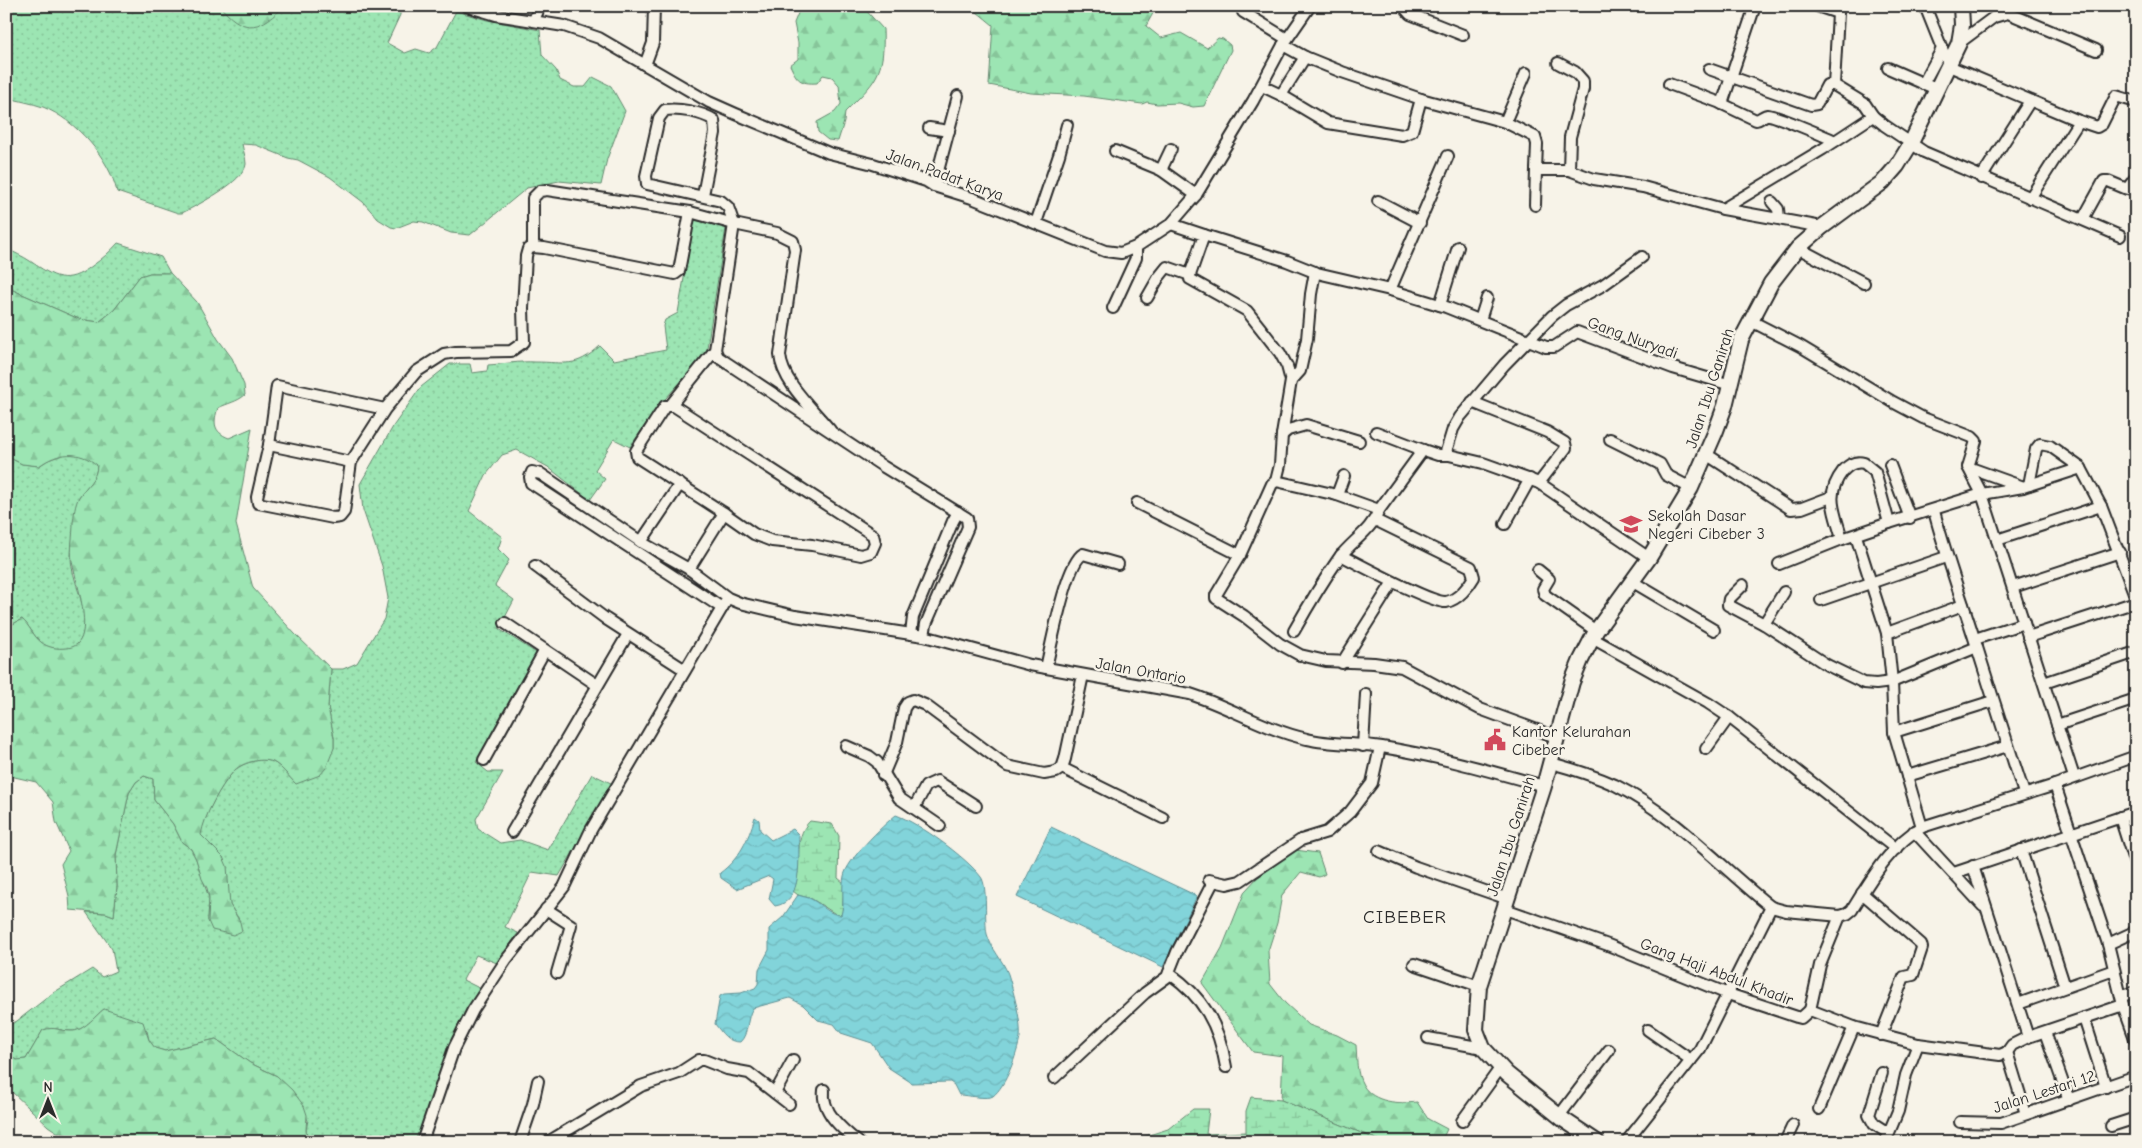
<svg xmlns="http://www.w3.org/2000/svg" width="2142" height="1148" font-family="'Comic Neue',sans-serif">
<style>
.grass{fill:url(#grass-dots);stroke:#64886f}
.forest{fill:url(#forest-firs);stroke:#64886f}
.wetland{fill:url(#wetland-marsh);stroke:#64886f}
.water{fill:url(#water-waves);stroke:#5f9094}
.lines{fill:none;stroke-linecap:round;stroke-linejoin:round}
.minor-casing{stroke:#2b2b2b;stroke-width:14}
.secondary-casing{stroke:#2b2b2b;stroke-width:18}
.minor{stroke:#f7f3e8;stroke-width:10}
.secondary{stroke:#f7f3e8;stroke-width:14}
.labels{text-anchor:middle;stroke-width:5;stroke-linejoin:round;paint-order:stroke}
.street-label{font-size:16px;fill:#2b2b2b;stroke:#f7f3e8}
.poi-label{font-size:16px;fill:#2b2b2b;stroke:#f7f3e8;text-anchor:start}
.quarter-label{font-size:19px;letter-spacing:1px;fill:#2b2b2b;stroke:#f7f3e8}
</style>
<defs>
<pattern id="grass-dots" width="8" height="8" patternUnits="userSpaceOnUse" patternTransform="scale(1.25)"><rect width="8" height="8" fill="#9ce5b3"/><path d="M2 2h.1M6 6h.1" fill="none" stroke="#87c59a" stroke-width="1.8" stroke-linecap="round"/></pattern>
<pattern id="forest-firs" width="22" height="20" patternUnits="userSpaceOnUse" patternTransform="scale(1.25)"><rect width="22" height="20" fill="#9ce5b3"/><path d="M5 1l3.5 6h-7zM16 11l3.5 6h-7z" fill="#87c59a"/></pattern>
<pattern id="wetland-marsh" width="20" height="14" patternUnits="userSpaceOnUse" patternTransform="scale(1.25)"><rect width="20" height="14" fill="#9ce5b3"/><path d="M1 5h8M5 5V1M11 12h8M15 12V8" fill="none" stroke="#87c59a"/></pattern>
<pattern id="water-waves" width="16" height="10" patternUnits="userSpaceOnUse" patternTransform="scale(1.25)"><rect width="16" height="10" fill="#82d4da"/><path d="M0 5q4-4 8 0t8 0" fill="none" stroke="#70b6bb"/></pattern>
</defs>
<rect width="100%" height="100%" fill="#f7f3e8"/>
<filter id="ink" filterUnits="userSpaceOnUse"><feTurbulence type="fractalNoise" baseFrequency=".02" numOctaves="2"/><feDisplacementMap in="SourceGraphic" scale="10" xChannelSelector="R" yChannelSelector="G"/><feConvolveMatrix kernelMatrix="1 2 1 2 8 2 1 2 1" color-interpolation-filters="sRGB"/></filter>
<g filter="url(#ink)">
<g class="grass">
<path d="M6,6H220L228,15L281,9L282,6H400V15L387,43L405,53L416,49L429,53L437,47L456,11L487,20L540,30L542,55L556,70L560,80L574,87H585L593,77L611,86L625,111L607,159L601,185L559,181L527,188L470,235L451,233L423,222L414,221L396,228L391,227L378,219L363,202L330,177L298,160L288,158L256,145L242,144C243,150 246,158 246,164C245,181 196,206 182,213H178L117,192C110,159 76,120 43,107C32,103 18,101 6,97Z"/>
<path d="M694,220L722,225L726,228L706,354L656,409L630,447L614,439L595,470L605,479L590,500L548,467L517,450L502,455L486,475L469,511L502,537L498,549L509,560L495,586L514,600L499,629L538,654L476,762L488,772H503L476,819L478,829L500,843L520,840L548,850L592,774L613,784L559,876L532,872L505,927L518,933L497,963L476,955L463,980L483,990L429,1110L417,1142H319L308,1140L306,1130L308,1120L277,1076L250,1063L216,1039L165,1051L154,1048L149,1040L147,1031L104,1009C95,1016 83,1032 71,1031C58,1031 56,1026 43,1030L26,1059L17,1060L7,1056V1026L17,1021L53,993L92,969L102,977L116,971L112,949L86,912L106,913L114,916L117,886L116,855L129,793L136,782L144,776L153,779L154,800L173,824L182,842L191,849L196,859L209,898L208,921H240L230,905L223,857L200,835C204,816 220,787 233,772C241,763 261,757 273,762C281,766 289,777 296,784L334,748V738L328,707L331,669H343L357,663L384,619L388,598L382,566L363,510L360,484L394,425L421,387L450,364H470L472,373L487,371L488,365C504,364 520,361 535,362C566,362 575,369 600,346L614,360L666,350L663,326L665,320L678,313Z"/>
<path d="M118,243L161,257L170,273H150L140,276L114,310L99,322L79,319L6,287V248C14,253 23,256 30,261C54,277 66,286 92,266C102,259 110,252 118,243Z"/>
<path d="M68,453L87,457L97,464C97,481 87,484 79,497C76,504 71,549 71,558C72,586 97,621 76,647C65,650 49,650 40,642C33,635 29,625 22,619L6,628V456L22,464L39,466L48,460Z"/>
</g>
<g class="forest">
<path d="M220,6H282L281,9C258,32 241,32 220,6Z"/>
<path d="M801,6H862L883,29C885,75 876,81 845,112L844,122L838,141L828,140L818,132L817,122L835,112L841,104L839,85L832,77L823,75L817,83C800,84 797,80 790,65L798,59V43L794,23Z"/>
<path d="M944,6H1157L1146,26L1161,38L1181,33L1207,48L1218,38L1223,39L1230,45L1231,50L1204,106L1193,107L1178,103L1157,104L1147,102L1142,104L1084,96L1031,93L989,85L993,25C971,7 974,7 944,6Z"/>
<path d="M150,273H170L197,302L218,339L232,358L244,385L245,395C237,402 228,403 218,408C213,422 213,432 229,438L252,428L236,524L253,588L295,634L331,669L328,707L334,738V748L326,768L320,775L296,784C289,777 281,766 273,762C261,757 240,763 233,772C220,787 204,816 201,835L223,857L227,866L230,905L240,922L242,931L233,935L212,930L208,921L209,898L207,888L202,879L196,859L191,849L182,842L173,824L154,800L153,779L144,776L136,782L129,793L116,855L117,886L114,916L106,913L70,910L69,896L61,864L69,851L56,822L53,802L36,782L6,775V628L22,619C29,625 34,637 41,642C48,648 58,649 66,648C100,647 75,580 72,561C70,549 73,535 73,523C74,515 75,504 79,497C87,485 97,479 97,465C79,450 58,452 39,466L22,464L6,456V287L79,319L99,322L114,310L140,276Z"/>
<path d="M1295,850L1318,853L1325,874L1319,877L1301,872L1282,895L1277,923L1268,951L1270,984L1285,1003L1309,1025L1337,1035L1356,1045C1357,1058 1356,1073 1363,1085C1373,1103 1400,1104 1417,1102L1428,1119L1447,1129L1441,1142H1383L1281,1100L1283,1056L1253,1052L1202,983L1222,948L1245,891L1257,878Z"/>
<path d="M104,1009L143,1022L149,1040L155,1048L165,1051L216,1039L250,1063L277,1076L292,1090L304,1106L307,1115L306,1130L308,1140L319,1142H87L57,1132L48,1126L11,1091L6,1084V1053L7,1056L17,1060L26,1059L43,1030C56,1026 58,1031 71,1031C83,1032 95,1016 104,1009Z"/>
</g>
<g class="wetland">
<path d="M810,821L832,824L839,836L838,878L844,883L842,915H837L812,899L798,895L793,891C804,869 791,839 810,821Z"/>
<polygon points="1251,1097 1281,1100 1383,1142 1127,1142 1168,1129 1193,1109 1209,1109 1206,1134 1246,1132 1246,1111"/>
</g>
<g class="water">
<path d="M896,815C919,823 967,858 981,877C988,886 984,921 987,934C991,949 1003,960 1008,974C1013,990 1022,1022 1020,1038C1017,1054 1006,1086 993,1096C988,1100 966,1095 959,1095L954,1085L950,1082L912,1083L889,1068L872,1043L841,1033L834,1024L818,1020L803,1005L790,998L753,1008C746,1018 749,1034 740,1042C727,1042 722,1033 715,1024L720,996L724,994L741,993L755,988L758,984L759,969L769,950V929L783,917L798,895C803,897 809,897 813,900C823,906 830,915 841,915C845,903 841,889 844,876C847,860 882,826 896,815Z"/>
<path d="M755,817L759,820L760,830L771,840L793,829L799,835C798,857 804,902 775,906L769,899L773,879L769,876L737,889L721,878L720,873C740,858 748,840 755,817Z"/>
<polygon points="1051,827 1197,896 1163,967 1017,897"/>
</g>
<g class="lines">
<g class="minor-casing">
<g id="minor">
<polyline points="466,6 496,15 564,26 599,38 709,102 736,114 829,153 873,164 926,181 934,186 972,198 1105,251 1121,253 1136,247 1171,224 1196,195 1253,101 1283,45 1310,6"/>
<polyline points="1403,6 1410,14 1463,35"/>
<polyline points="1817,6 1838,13 1834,85 1865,104 1873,116 1884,125 1924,152 2120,236"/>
<polyline points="1925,6 1949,66 2079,121"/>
<polyline points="1243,12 1287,39"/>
<polyline points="534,20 540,6"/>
<polyline points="1959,43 1994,17 2008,13 2096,50"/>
<polyline points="1283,45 1305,57 1281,95 1328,123 1402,135 1412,131 1421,99 1505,122 1535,137 1537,144 1536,170 1569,170 1594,179 1643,187 1723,209 1822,227"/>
<polyline points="1305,57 1342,72 1421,99"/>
<polyline points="1558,63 1575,72 1583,81 1583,89 1570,137 1569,170"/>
<polyline points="645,65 653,43 654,6"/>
<polyline points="1888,68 1936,89"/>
<polyline points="1709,69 1811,105 1817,104 1827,85 1834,85"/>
<path d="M1669,84L1718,102L1756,120C1761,119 1764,115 1767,115C1773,114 1827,137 1835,141"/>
<polyline points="1923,84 1942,49"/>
<polyline points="1262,86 1281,95"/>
<polyline points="1722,104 1755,6"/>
<polyline points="1505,122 1526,73"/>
<polyline points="929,128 949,131"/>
<polyline points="1115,151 1161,170 1196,195"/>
<polyline points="1161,170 1171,149"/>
<polyline points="1981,178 2030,101"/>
<polyline points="934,186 958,96"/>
<polyline points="2030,198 2079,121 2097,127 2102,124 2116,96 2136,102"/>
<polyline points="1378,201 1420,223"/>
<polyline points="1772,202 1778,209 1779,218"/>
<polyline points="1535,205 1536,170"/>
<polyline points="1723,209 1823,149 1873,116"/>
<polyline points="2083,219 2104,181 2108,181 2127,189 2136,177"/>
<polyline points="1036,223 1059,155 1067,125"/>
<polyline points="1171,224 1204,235 1190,275 1190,279 1247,311 1280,353 1287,366 1291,381 1282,435 1280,465 1276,481 1272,484 1240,555 1216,595 1216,598 1244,616 1280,644 1300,655 1326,661 1374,663 1402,667 1480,709 1556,737"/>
<polyline points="1204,235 1287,261 1317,273 1390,290 1446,307 1546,347 1554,347 1577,332 1673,368 1731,385"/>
<polyline points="533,247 544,248 675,274 679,271 690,212"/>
<polyline points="1798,248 1864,283"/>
<polyline points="1390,290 1448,156"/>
<polyline points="1147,298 1159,277 1167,267 1190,275"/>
<polyline points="1440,305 1458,247"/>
<polyline points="1113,308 1136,258 1136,247"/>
<polyline points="1480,320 1487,298"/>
<polyline points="1751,321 1800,346 1893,402 1923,418 1972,437 1976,441 1968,467 1982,494 1997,540 2074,777"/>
<polyline points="715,350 718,357 724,361 884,467 967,518 968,527 926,624 924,636"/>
<polyline points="1291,381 1300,371 1307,339 1311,294 1315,272"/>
<polyline points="1472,402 1547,432 1565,443 1566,448 1539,483"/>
<polyline points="670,406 674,406 873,535 875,543 871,552 861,555 812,545 772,541 754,534 724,513"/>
<path d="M385,409L277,386L269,445L257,497L258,503L333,518L340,517L344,512L351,462L385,409L416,372L444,354L456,352L511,351L524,342L523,308L526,256L528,249L533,247V198L540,191L547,190L690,212L734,224L777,233L793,241L795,250L780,355C782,382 813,409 830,430"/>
<polyline points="1376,432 1423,450"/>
<polyline points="1282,435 1288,430 1306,425 1359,441"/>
<polyline points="1610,439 1660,464 1666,475 1691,488"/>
<polyline points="269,445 351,462"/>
<polyline points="1706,454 1791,509 1802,508 1831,497"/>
<polyline points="1445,455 1453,429 1460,417 1504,365 1552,316 1566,305 1603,285 1642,257"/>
<polyline points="1890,465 1910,518"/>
<polyline points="1968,467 2021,486"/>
<polyline points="1276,481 1337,495 1379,510"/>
<polyline points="2029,485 2036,449 2040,444 2050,446 2081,468 2101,506 2136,598"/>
<polyline points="1337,495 1344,476"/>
<polyline points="1137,503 1240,555"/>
<path d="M1934,511C1946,556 1961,597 1975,641C1991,692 2007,743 2024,793"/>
<polyline points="1505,524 1530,479"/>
<polyline points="1856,536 1887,633 1892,682 1894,732 1922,827"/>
<path d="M1842,539C1835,512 1824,495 1843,471C1849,464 1856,461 1864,463L1875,472L1889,523"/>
<polyline points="1997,540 2101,506"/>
<polyline points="641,542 680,484"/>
<path d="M1341,555C1358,564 1432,603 1446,602C1458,600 1469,586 1474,577L1471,567L1375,520"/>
<polyline points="1779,564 1842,539 1889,523 1982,494 2023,487 2081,468"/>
<polyline points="535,566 606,619 685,670"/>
<path d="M689,569L724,513L637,457L636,451L665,406H670L715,350L734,224L728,207L721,201L647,184L646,176L659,118L665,110C679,108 701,112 714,120L715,133L703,195"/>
<polyline points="1538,570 1549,579 1543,589 1545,595 1596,631"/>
<polyline points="1633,582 1714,630"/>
<polyline points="1743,585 1729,599 1728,605 1764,624 1827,665 1864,683 1876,684 1892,682 1977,647"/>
<polyline points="2013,587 2120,552"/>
<polyline points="1821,600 1946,557"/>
<path d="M722,608L531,483L530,477L532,472L541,474L641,542L689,569L728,598L740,603L795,616L924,636L1030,665L1190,694C1230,707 1266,730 1307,739C1331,745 1357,743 1382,747C1438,756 1490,771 1544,786"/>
<polyline points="505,623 597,685"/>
<polyline points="1764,624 1784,592"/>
<path d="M1294,631C1308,606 1323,581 1339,558C1352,541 1372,530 1379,510L1423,450L1438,455H1449L1483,463L1539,483L1649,558"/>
<polyline points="1887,633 1963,605"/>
<polyline points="911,634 913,617 953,521 958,512"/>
<polyline points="2028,637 2136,602"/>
<polyline points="1592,638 1708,703 1729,717 1896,849"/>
<polyline points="1975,639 2024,623"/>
<polyline points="1342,663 1393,582"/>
<path d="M1046,668C1051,647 1066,563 1083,554L1118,564"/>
<polyline points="2044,683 2136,652"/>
<polyline points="2057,725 2136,699"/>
<polyline points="1894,732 1993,701"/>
<polyline points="846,746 869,756 877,762 899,798 940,826"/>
<polyline points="1363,746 1366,694"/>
<polyline points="1706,749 1729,717"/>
<polyline points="484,760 545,650"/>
<path d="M1551,763C1573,769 1595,776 1615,785C1673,814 1721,867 1771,907L1786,911L1840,916L1847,914L1852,910C1870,881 1891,844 1922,827L2055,785L2136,756"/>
<polyline points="1062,768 1163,818"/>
<polyline points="883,775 897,742 904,708 908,702 913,700 925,705 1007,766 1044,774 1056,772 1062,768 1065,759 1083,675"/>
<polyline points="1907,776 2008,746"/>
<polyline points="2055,785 2108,944 2123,1005 2136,1041"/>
<polyline points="914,808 926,786 937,781 976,806"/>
<polyline points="2120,817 2136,867"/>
<polyline points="1914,831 1983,906"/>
<polyline points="512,832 628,634"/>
<polyline points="2021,850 2065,987"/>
<polyline points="1379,851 1416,867 1508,899"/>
<polyline points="1973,866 2028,1037"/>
<polyline points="1954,873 2136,812"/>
<polyline points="1209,880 1227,884 1240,881 1301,840 1327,832 1350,812 1372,783 1380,747"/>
<polyline points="1862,893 1921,944 1922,948 1913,975 1904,977 1881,1035"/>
<polyline points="546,909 571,925 557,973"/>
<polyline points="1505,909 1608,945 1728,994 1797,1017 1801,1018 1810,1010 1854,1027 1918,1044 2000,1055 2007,1052"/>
<polyline points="2108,944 2136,931"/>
<polyline points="1414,964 1479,986"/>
<path d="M1169,973C1203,997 1219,1024 1226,1067"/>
<polyline points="2122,996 2136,992"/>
<polyline points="2018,1004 2114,970"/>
<polyline points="1810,1010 1820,965 1840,916"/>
<polyline points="2084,1018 2106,1087"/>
<polyline points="1648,1030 1691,1060"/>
<polyline points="2045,1032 2069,1100"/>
<polyline points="1428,1038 1483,1048"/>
<polyline points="2007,1052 2012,1045 2028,1037 2123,1005"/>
<polyline points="2007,1052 2026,1114"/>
<polyline points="1882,1073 1869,1115 1874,1124 1888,1133"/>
<polyline points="1054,1078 1145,993 1167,977 1177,952 1213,882"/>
<path d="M824,1090C821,1112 843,1130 858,1142"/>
<polyline points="775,1093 793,1060"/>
<polyline points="1819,1109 1854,1027"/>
<polyline points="1559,1116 1609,1050"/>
<polyline points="1462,1121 1501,1067"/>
<polyline points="1960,1122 2001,1123 2136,1076"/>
<polyline points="2111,1126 2136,1118"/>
<polyline points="422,1142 454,1048 473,1010 506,960 564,887 591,830 725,603"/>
<polyline points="520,1142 533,1104 538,1081"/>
<polyline points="548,1142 641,1086 679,1073 699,1060 704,1060 727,1069 749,1073 789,1104"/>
<polyline points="1626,1142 1700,1049 1771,907"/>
<polyline points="1785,1142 1793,1125"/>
<polyline points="1885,1142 1898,1111 1906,1075 1918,1044"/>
</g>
</g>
<g class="secondary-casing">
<polyline id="secondary" points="1597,1142 1564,1120 1507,1074 1483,1048 1476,1030 1479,986 1544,786 1572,682 1581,660 1596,631 1649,558 1691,488 1715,433 1725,406 1741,340 1771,283 1798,248 1822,227 1883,182 1897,166 1910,145 1959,43 1962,25 1961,6"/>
</g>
<use href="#minor" class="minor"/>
<use href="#secondary" class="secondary"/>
</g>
</g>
<defs>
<g id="school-bare" transform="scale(1.725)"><path d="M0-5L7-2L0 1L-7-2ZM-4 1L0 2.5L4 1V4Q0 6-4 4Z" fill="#d1495b" stroke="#f7f3e8" stroke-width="2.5" paint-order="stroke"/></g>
<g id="civic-bare" transform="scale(1.725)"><path d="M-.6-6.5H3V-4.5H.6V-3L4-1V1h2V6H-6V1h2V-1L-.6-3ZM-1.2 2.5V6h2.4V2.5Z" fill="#d1495b" stroke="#f7f3e8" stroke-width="2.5" paint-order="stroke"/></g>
</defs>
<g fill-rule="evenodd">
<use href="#school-bare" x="1631" y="524"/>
<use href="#civic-bare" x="1495" y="740"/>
</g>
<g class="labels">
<g class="street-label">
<text transform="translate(945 174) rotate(20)" y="6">Jalan Padat Karya</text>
<text transform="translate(1633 337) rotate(20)" y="6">Gang Nuryadi</text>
<text transform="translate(1709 388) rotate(-72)" y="6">Jalan Ibu Ganirah</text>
<text transform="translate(1141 670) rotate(10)" y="6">Jalan Ontario</text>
<text transform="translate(1510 836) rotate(-72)" y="6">Jalan Ibu Ganirah</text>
<text transform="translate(1717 971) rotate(21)" y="6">Gang Haji Abdul Khadir</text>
<text transform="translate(2044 1091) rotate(-18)" y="6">Jalan Lestari 12</text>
</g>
<g class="poi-label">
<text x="1648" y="521">Sekolah Dasar<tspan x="1648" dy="18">Negeri Cibeber 3</tspan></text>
<text x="1512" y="737">Kantor Kelurahan<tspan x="1512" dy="18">Cibeber</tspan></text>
</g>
<g class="quarter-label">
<text x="1405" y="923">CIBEBER</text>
</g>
</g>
<rect width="2142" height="1148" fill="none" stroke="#f7f3e8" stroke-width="25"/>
<rect x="12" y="12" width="2117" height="1123" fill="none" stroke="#2b2b2b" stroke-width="2" filter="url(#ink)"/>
<g transform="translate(48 1100)" stroke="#f7f3e8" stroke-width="4" paint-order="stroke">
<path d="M0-4L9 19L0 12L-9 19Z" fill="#2b2b2b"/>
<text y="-8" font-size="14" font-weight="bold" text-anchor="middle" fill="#2b2b2b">N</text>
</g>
</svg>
